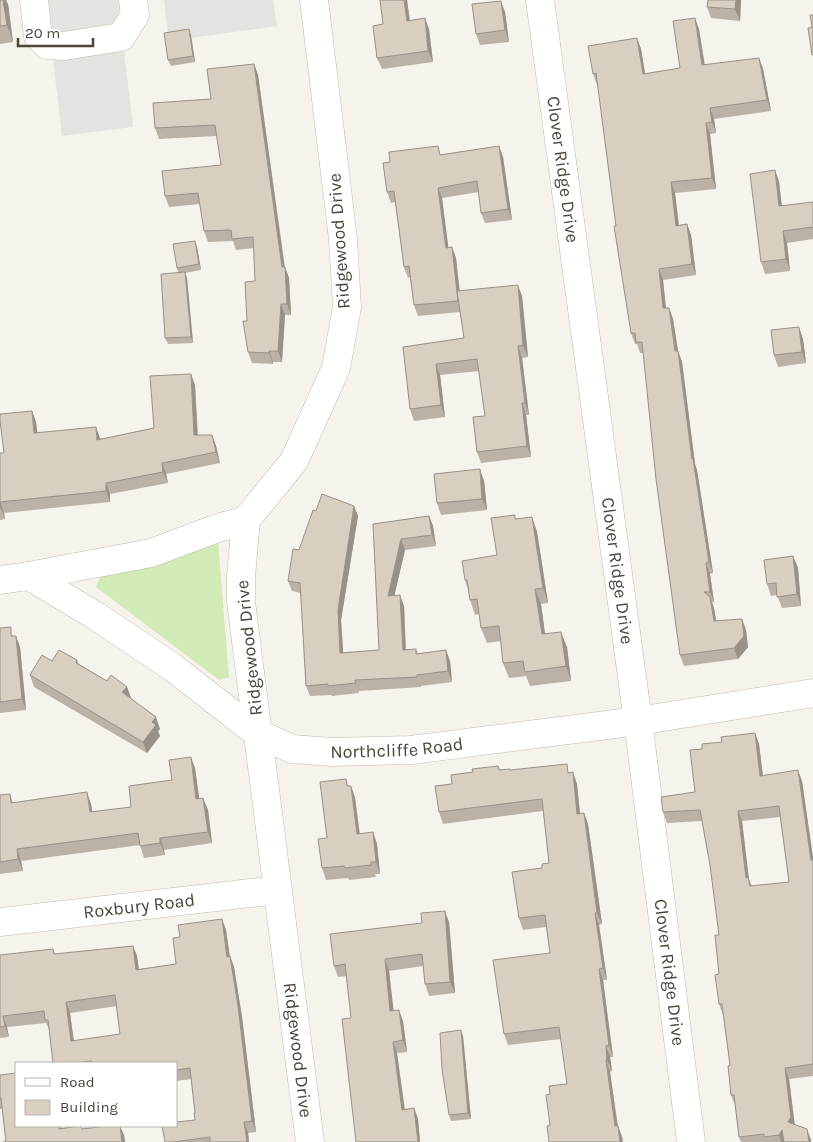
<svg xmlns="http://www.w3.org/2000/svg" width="813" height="1142" font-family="Karla,sans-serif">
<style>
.grass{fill:#d2eab5}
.parking{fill:#e5e3e0}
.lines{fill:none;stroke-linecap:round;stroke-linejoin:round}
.minor-casing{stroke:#c2bbae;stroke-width:29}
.minor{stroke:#fff;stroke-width:28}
.wall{fill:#bab2a6;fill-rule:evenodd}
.shaded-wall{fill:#979187}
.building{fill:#d8cfc1;stroke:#979187;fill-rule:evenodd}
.labels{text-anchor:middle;stroke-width:4.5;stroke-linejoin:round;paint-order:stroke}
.street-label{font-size:18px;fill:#4b4439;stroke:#fff}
</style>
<rect width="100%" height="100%" fill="#f6f3ec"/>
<polygon class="grass" points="218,541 229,677 219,680 96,587 101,576"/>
<g class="parking">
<polygon points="46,0 118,0 133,127 62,136"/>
<polygon points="164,0 273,0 277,26 169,41"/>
</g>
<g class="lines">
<g class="minor-casing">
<g id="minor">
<polyline points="34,0 38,36 47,45 64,46 121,37 135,15 133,0"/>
<path id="s1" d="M540,0L638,721L691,1142"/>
<polyline points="29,576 151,553 215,529 246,520"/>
<path id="s2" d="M0,580L29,576L96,616L172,667L257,733L292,749L332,752L411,750L638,721L813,693"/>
<path id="s3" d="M0,922L277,890"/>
<polyline points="310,1142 241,602 241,576 246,520 294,461 336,368 347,307 343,239 314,0"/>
</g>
</g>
<use href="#minor" class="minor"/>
</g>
<g class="wall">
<polygon points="0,0 8,4 13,42 0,44"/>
<polygon points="380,0 407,0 410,20 429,29 433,62 382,69 377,58 383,24"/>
<polygon points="741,0 740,21 711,18 707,7"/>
<polygon points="505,12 509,42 480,45 476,34"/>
<polygon points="699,29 705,65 759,58 763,69 771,111 714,119 716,133 710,134 716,189 675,193 679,225 687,224 691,235 696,275 663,280 666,308 669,308 673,319 678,351 682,362 695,464 697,470 713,573 710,574 714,602 712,603 714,608 716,621 742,619 746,630 748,647 738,659 684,666 680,655 643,353 640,353 637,344 635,344 631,333 598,85 597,85 593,74 637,38 641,49 645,74 680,68"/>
<polygon points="191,35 195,62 171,66 168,60"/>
<polygon points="254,64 258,75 285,267 289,278 291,315 285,315 282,362 273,362 273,364 252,363 248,352 247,321 255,281 254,248 236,250 233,241 208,242 204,231 200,204 169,207 165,196 221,165 217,136 159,139 155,128 211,99"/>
<polygon points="499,146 503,157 512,220 485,223 481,213 479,192 442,198 448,248 452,247 456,258 459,291 522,296 528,357 522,358 529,415 526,415 531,457 481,463 477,452 485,416 479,371 440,375 445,417 414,421 410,409 403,347 464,338 460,312 418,316 414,305 410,277 408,278 404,267 395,202 391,203 387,192 390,162"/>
<polygon points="775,170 779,182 782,206 813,202 813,239 787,243 790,271 765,274 761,262"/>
<polygon points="197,247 201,270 185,273 187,278 193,343 168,344 165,338 178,272 177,268"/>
<polygon points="803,339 806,363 778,367 774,355"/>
<polygon points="195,385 198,435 212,435 216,446 220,463 166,474 168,483 110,494 110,502 4,513 5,519 0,520 0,453 4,453 32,411 36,422 37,433 100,438 101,439 154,428"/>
<polygon points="484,481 487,510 441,515 437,503"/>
<polygon points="354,506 358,516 341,620 343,653 379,650 373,524 429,516 433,526 436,546 405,550 394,595 404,606 406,649 416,649 418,654 446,650 450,661 452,682 421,686 421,687 359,691 359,693 332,696 331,695 310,696 306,686 301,593 292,591 288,581 316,511"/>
<polygon points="532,517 537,532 548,603 541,604 545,634 567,647 571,681 530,686 526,676 509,678 503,663 501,641 487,643 481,628 479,614 475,615 470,600 468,590 465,580 497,555 516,519"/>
<polygon points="793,556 798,568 801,606 782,608 777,595 771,596 767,584"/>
<polygon points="0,628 14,636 20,647 26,710 0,713"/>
<polygon points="77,660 79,664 107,681 127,687 131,698 160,729 158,731 160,736 147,753 34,687 30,675 52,661"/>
<path d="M755,733L759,744L763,775L802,781L813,858V1076L789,1079L795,1125L807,1129L811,1142H741L739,1137L735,1105L731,1095L730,1065L723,1015L719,1004V935L710,865L702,821L667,823L663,812L695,792L702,749L722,742ZM780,817L789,882L752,886L749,880L742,821Z"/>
<polygon points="498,766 500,770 570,772 577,784 580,813 584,813 588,824 602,924 599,925 607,980 603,980 613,1057 610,1057 612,1071 610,1072 618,1126 622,1137 623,1142 549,1142 550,1125 550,1094 567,1084 561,1039 508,1045 504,1034 550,953 546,927 523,930 519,918 542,868 549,863 543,811 443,824 439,812 452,784"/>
<polygon points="195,768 199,799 203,798 208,810 212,843 164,850 165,855 144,858 140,845 21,861 23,871 0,874 0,795 10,794 13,803 91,804 92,812 131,807 172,780"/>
<polygon points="346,779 348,786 351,786 355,798 360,834 373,832 377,844 380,874 375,874 376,877 349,880 348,878 326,880 322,868 327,838"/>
<path d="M222,919L226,930L230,956L234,967L242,1017L256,1132L248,1133L249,1142H165L195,1120V1113L191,1079L176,1081V1063H53L49,1029L46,1023L7,1027L9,1037L0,1038V955L53,949L55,954L133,946L137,956L139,969L176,964L180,937ZM117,1006L120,1034L74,1041L70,1013Z"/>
<polygon points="449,922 455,993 429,996 425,984 423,966 389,971 393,1010 403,1021 407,1052 397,1053 405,1109 414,1108 418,1119 420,1142 351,1018 347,976 338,977 334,966"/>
<polygon points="463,1036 471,1119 451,1121 449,1115"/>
<polygon points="0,1075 62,1128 82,1129 124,1135 125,1142 3,1142 6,1142 2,1109 0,1109"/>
</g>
<g class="shaded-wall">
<polygon points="3,0 6,0 8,4 13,42 7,25"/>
<polygon points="404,0 407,0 411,32 407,21"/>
<polygon points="736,0 741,0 740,21 735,9"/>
<polygon points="501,1 505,12 509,42 505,30"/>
<polygon points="425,18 429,29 433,62 428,51"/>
<polygon points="695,18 699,29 706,76 702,65"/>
<polygon points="189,29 191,35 195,62 193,56"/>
<polygon points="637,38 641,49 647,85 643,74"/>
<polygon points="759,58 763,69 771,111 767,100"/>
<polygon points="254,64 258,75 285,271 285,267 289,278 291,315 287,304 282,267"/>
<polygon points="710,108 714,119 716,133 712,122"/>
<polygon points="706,123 710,134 716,189 712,178"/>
<polygon points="499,146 503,157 512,220 508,209"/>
<polygon points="775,170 779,182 783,218 779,206"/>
<polygon points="671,182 675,193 680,237 676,226"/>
<polygon points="438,188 442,198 449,252 446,248 445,241"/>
<polygon points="687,224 691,235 696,275 692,264"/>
<polygon points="783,231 787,243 790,271 786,259"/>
<polygon points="195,241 197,247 201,270 199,264"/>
<polygon points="452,247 456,258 462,311 458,301"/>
<polygon points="659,269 663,280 667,319 663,308"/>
<polygon points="185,272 187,278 193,343 191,337"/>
<polygon points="518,285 522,296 528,357 523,345"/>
<polygon points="281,304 285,315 282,362 278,351"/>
<polygon points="669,308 673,319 678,351 682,362 695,464 697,470 713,573 709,562 692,459"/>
<polygon points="799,327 803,339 806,363 802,352"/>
<polygon points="518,346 522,358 529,415 525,403"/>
<polygon points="269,351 273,362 273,364 269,353"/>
<polygon points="436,364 440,375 445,417 441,405"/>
<polygon points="191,374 195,385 198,446 194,435"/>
<polygon points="522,403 526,415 531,457 527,446"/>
<polygon points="32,411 36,422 39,444 34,433"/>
<polygon points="96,427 100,438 101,451 97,440"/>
<polygon points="212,435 216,446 220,463 216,452"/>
<polygon points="162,463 166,474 168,483 163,472"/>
<polygon points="480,469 484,481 487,510 482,499"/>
<polygon points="106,483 110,494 110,502 106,491"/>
<polygon points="0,502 4,513 5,519 1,508"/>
<polygon points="354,506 358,516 341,620 344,664 340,653 338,610"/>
<polygon points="429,516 433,526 436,546 432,535"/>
<polygon points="532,517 537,532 548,603 543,588"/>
<polygon points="401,539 405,550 392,606 388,596"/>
<polygon points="793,556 798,568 801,606 797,594"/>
<polygon points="706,563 710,574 714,602 710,592"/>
<polygon points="535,589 541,604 547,649 542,634"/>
<polygon points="400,595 404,606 406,660 403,650"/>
<polygon points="710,597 714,608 718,632 714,621"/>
<polygon points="742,619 746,630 748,647 738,659 734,648"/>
<polygon points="561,632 567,647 571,681 566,666"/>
<polygon points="16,636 20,647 26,710 22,699"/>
<polygon points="446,650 450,661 452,682 448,671"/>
<polygon points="127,687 131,698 122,692"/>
<polygon points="156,717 160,729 158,731 160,736 147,753 143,742 152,722"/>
<polygon points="755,733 759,744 764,786 760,776"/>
<polygon points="191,757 195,768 201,811 196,799"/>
<polygon points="798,770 802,781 813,858 813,866 811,860"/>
<polygon points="573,772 577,784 581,825 577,814"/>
<polygon points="351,786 355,798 361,846 357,834"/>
<polygon points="87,792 91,804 94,824 90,812"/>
<polygon points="203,798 208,810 212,843 208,832"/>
<polygon points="738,811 742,821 749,880 752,888 753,897 746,878"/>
<polygon points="584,813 588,824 602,924 597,913"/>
<polygon points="373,832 377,844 380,874 376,862"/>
<polygon points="160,838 164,850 165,855 160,843"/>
<polygon points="17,849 21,861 23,871 18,859"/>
<polygon points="445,911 449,922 455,993 450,982"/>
<polygon points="595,913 599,925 607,980 603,968"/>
<polygon points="222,919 226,930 231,967 227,957"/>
<polygon points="133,946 137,956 140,980 136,970"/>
<polygon points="230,956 234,967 242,1017 256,1132 252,1121"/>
<polygon points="385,959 389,971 395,1022 390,1011"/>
<polygon points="599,969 603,980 613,1057 609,1045"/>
<polygon points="66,1002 70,1013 75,1052 71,1041"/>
<polygon points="399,1010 403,1021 407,1052 403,1040"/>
<polygon points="3,1016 7,1027 9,1037 5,1026"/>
<polygon points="461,1030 463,1036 471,1119 468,1113"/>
<polygon points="393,1042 397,1053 406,1121 402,1110"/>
<polygon points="606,1046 610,1057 612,1071 607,1060"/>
<polygon points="606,1060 610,1072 619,1137 615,1126"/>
<polygon points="785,1068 789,1079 795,1128 788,1122"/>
<polygon points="414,1108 418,1119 420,1142 418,1142"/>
<polygon points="244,1122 248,1133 249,1142 247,1142"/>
<polygon points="120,1126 124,1135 125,1142 122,1142"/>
<polygon points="618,1126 622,1137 623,1142 620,1142"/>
<polygon points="807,1129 811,1140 811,1142 809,1142"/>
<polygon points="782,1130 785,1142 781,1142 779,1135"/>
</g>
<g class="building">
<polygon points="0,0 3,0 7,25 0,26"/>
<polygon points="380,0 404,0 407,21 425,18 428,51 377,58 373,26 383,24"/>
<polygon points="708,0 736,0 735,9 707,7"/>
<polygon points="501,1 505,30 476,34 472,4"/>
<polygon points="810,15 813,15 813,55 812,55 808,28 812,27"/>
<polygon points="695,18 702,65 759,58 767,100 710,108 712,122 706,123 712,178 671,182 676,226 687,224 692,264 659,269 663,308 669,308 675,351 678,351 692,459 693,459 709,562 706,563 710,592 704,592 710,597 714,621 742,619 744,636 734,648 680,655 656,479 642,342 636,342 635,333 631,333 614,226 616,226 596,73 593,74 588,46 637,38 643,74 680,68 673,21"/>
<polygon points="189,29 193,56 168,60 164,33"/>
<polygon points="254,64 282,267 285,267 287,304 281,304 278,351 269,351 269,353 248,352 243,321 247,321 245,282 255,281 253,237 232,239 231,230 204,231 198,193 165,196 162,171 221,165 215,125 155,128 153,103 211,99 207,69"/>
<polygon points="438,146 440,155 499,146 508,209 481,213 477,181 438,188 445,241 446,248 452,247 458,301 414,305 409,266 404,267 394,191 387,192 383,163 390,162 389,152"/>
<polygon points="775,170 779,206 813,202 813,227 783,231 786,259 761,262 750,174"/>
<polygon points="195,241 199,264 177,268 173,244"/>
<polygon points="185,272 191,337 165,338 161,274"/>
<polygon points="518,285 523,345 518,346 525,403 522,403 527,446 477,452 473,417 485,416 477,359 436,364 441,405 410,409 403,347 464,338 457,291"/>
<polygon points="799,327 802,352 774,355 771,330"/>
<polygon points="191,374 194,435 212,435 216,452 162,463 163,472 106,483 106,491 0,502 1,508 0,508 0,453 4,453 0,421 0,414 32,411 34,433 96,427 97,440 154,428 150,376"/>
<polygon points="480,469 482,499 437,503 434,474"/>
<polygon points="322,494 354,506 338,610 340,653 379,650 373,524 429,516 432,535 401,539 388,596 400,595 403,650 416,649 416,654 446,650 448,671 417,675 417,677 355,680 356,683 328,686 328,684 306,686 300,583 288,581 293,549 299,550 313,510 316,511"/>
<polygon points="515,515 515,519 532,517 543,588 535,589 542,634 561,632 566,666 525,672 523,661 503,663 499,626 481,628 477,599 470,600 467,580 465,580 462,561 497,555 491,518"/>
<polygon points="793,556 797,594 777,597 776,583 767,584 764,560"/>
<polygon points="11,627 11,636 16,636 22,699 0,702 0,628"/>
<polygon points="59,650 77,660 76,663 107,681 111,675 127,687 122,692 156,717 152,722 156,725 143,742 30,675 42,655 52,661"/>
<path d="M755,733L760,776L798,770L811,860H813V1064L785,1068L791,1117L788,1122L807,1129L809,1142H784L782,1130L779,1135L764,1137V1134L739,1137L734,1095H731L728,1066L730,1065L722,1004H719L715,975L719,974L715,935H719L710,865L700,810L663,812L661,797L695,792L690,750L702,749V744L722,742L721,737ZM779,806L789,882L750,886L748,877L746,878L738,811Z"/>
<polygon points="191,757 196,799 203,798 208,832 160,838 160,843 140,846 138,833 17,849 18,859 0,862 0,795 10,794 11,803 87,792 90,812 131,807 129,786 172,780 169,760"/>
<polygon points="567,764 568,773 573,772 577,814 584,813 597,913 595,913 603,968 599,969 609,1045 606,1046 607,1060 606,1060 615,1126 618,1126 620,1142 549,1142 547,1126 550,1125 546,1095 550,1094 549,1086 567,1084 559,1027 504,1034 493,960 550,953 545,915 519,918 512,872 542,868 542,864 549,863 542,799 439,812 435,786 452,784 451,775 473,772 472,769 498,766 499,770 510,769 510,770"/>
<polygon points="346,779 347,786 351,786 357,834 373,832 376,862 371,862 371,865 345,868 344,866 322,868 318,839 327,838 320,782"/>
<polygon points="445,911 450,982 425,984 422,954 385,959 390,1011 399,1010 403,1040 393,1042 402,1110 414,1108 418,1142 356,1142 342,1019 351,1018 345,964 334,966 330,934 422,923 421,913"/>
<path d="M222,919L227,957L230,956L238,1006L252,1121L244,1122L247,1142H210V1137L173,1142H165L162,1126H176V1122L195,1120L194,1113H195L190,1068L176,1070V1063H93L92,1061L72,1063H53L48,1020H45L44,1011L3,1016L5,1026L0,1027V955L53,949L54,954L133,946L136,970L176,964L173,938L180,937L178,925ZM115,995L120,1034L71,1041L66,1002Z"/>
<polygon points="461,1030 468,1113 449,1115 442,1069 440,1033"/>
<polygon points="16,1073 16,1126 59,1126 59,1129 79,1126 82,1129 107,1126 120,1126 122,1142 3,1142 6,1142 1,1098 0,1098 0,1075"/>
</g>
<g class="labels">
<g class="street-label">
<text dy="6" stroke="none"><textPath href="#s1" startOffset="171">Clover Ridge Drive</textPath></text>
<text transform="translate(339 241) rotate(-94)" y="6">Ridgewood Drive</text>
<text dy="6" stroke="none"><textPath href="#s1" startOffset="576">Clover Ridge Drive</textPath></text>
<text transform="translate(249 648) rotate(-96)" y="6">Ridgewood Drive</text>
<text dy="6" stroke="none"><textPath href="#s2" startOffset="450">Northcliffe Road</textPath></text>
<text dy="6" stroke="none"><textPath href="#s3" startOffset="140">Roxbury Road</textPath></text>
<text dy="6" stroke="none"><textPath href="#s1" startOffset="981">Clover Ridge Drive</textPath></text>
<text transform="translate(298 1050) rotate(83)" y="6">Ridgewood Drive</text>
</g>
</g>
<rect x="15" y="1062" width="162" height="65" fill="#ffffff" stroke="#b7b4b0"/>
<rect x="25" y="1078" width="25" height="8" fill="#ffffff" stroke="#b7b4b0"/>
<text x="60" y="1087" font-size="15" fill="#4b4439">Road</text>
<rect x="25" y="1100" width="25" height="15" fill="#d8cfc1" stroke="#b7b4b0"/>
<text x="60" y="1112" font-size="15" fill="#4b4439">Building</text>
<path d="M18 38v8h75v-8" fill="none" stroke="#4b4439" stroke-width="2.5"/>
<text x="25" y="38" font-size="15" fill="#4b4439" stroke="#ffffff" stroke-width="4" paint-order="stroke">20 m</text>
</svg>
